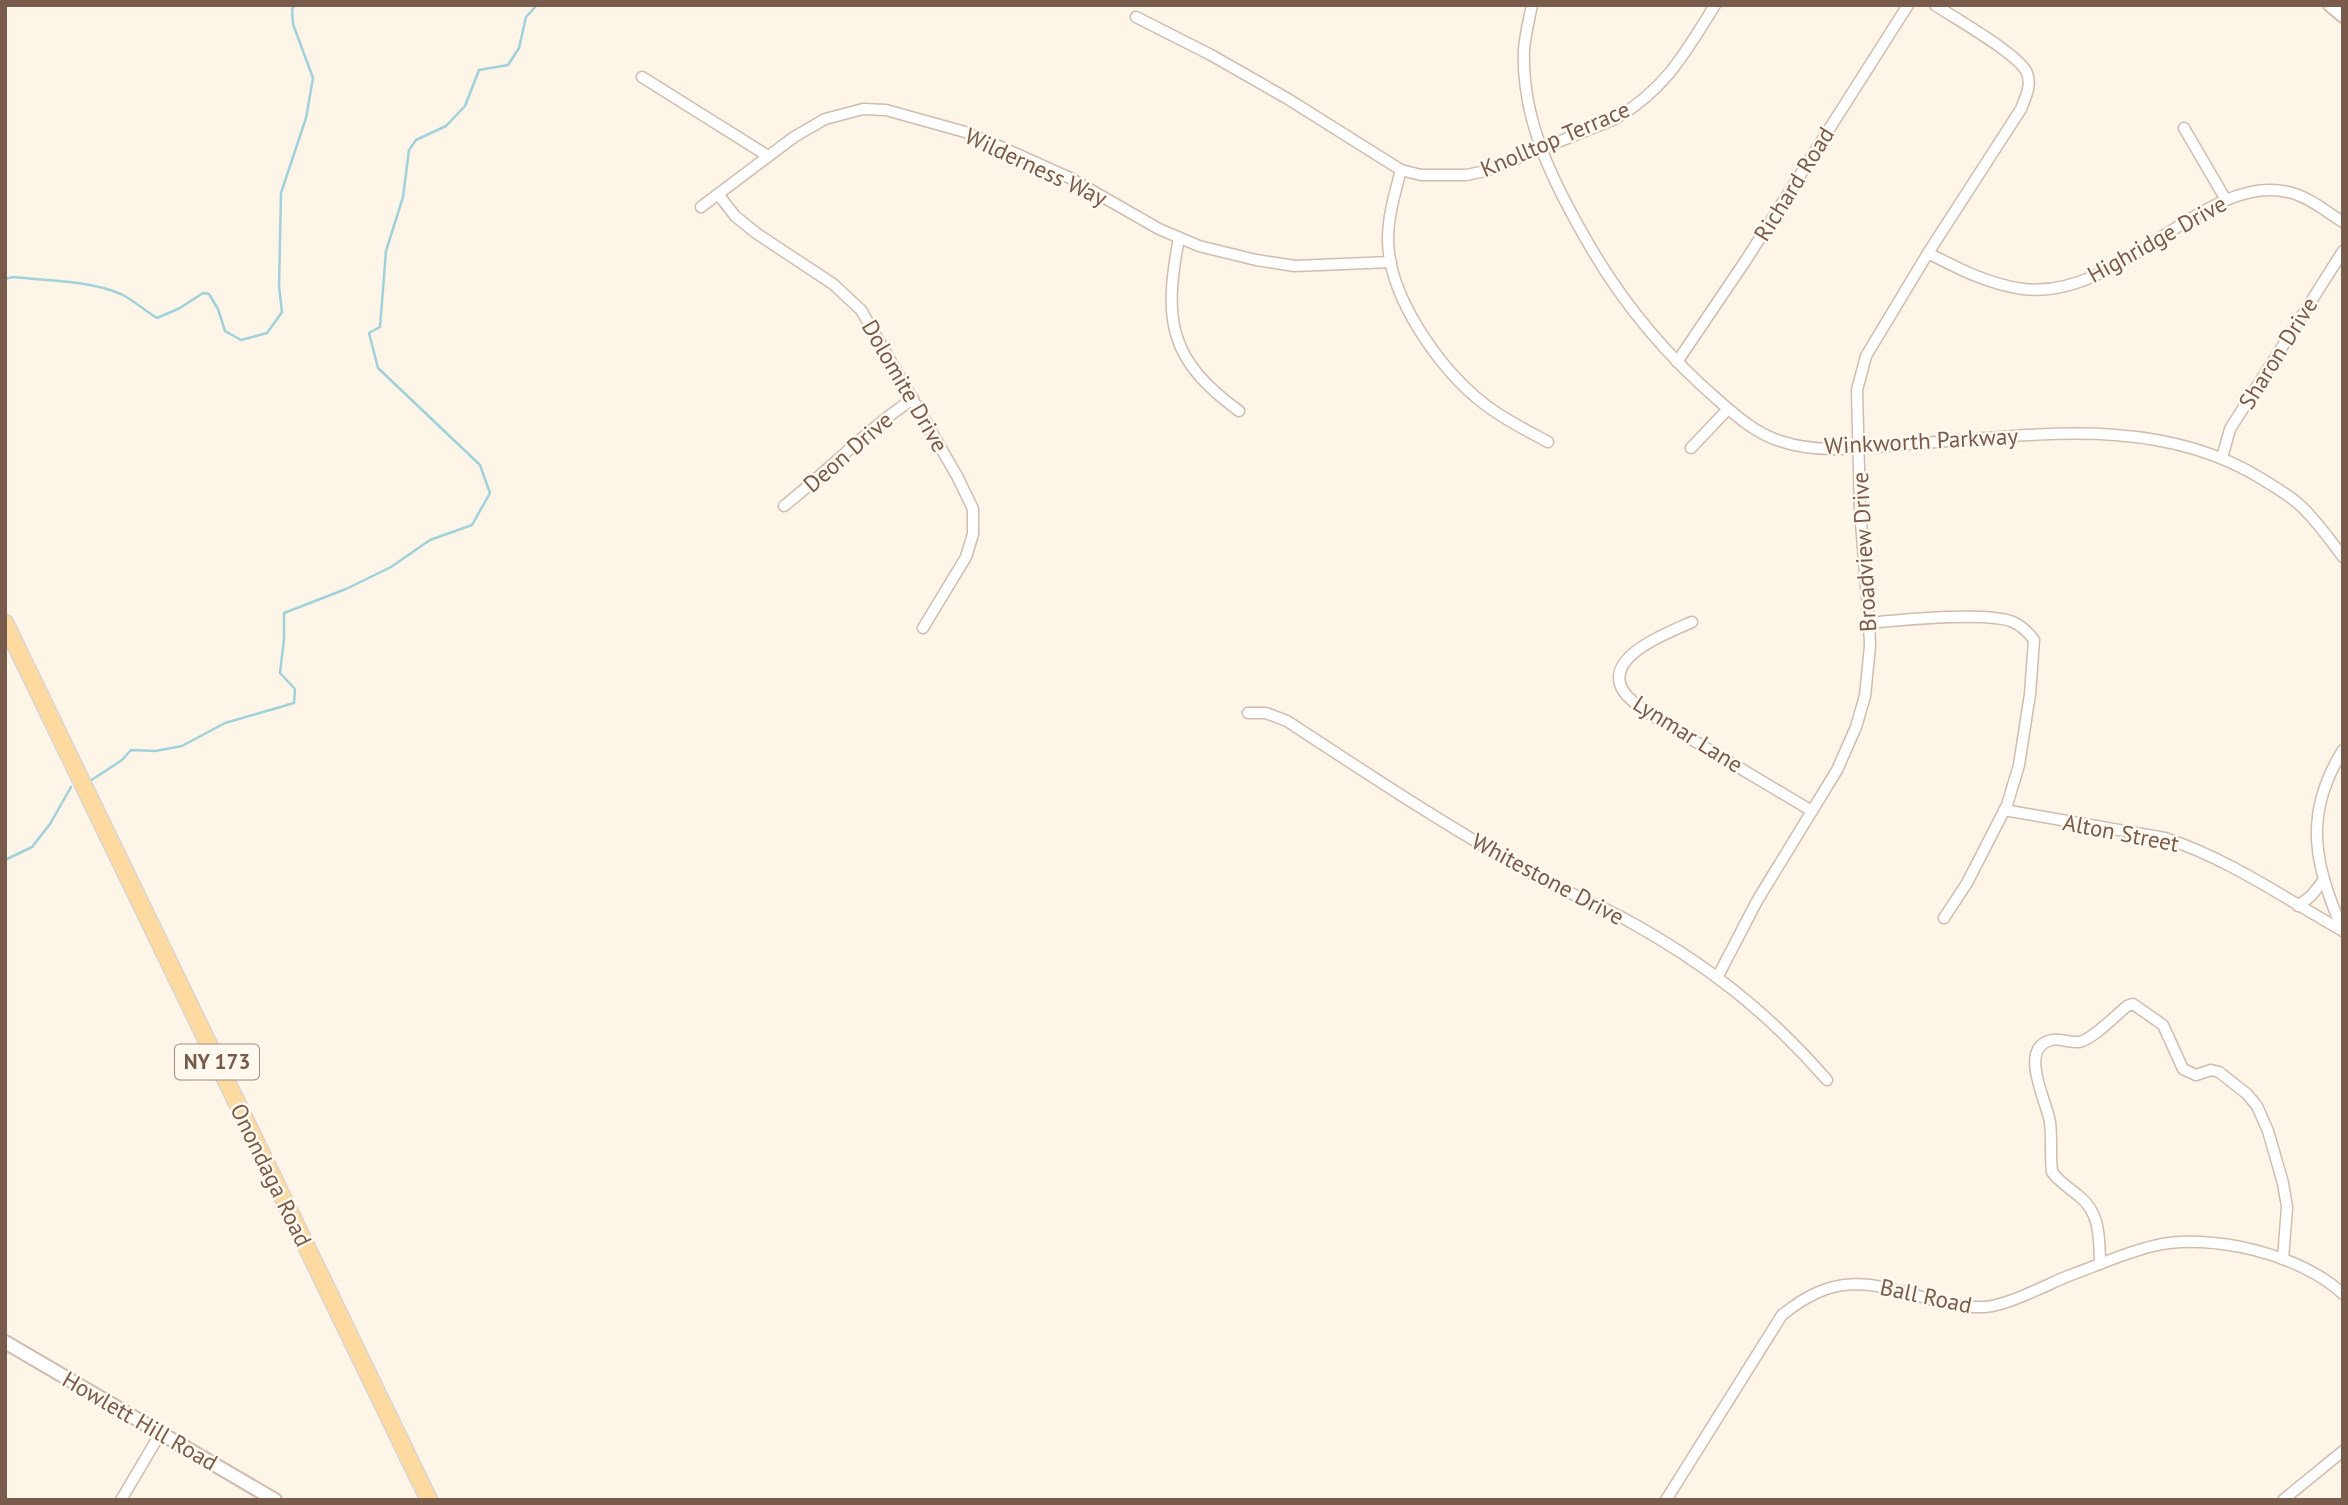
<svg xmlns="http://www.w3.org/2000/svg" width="2348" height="1505" font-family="'PT Sans',sans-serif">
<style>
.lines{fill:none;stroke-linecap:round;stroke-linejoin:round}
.stream{stroke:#a1d1da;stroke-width:2.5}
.minor-casing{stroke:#d0bdad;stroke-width:13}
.tertiary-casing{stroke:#d0bdad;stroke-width:16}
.primary-casing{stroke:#dcd4d0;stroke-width:19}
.minor{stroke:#fff;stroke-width:10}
.tertiary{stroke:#fff;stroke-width:12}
.primary{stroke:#fddaa0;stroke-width:16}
.labels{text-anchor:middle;stroke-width:5;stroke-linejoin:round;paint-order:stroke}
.shield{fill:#fff9ef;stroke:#a18a7c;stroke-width:2}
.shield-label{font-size:21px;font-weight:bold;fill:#795b4b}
.street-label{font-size:23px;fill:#795b4b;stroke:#fff9ef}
</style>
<rect width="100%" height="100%" fill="#fdf5e8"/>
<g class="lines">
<g class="stream">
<path d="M5,279L13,277C49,281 87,280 121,294C133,300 145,311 157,318L180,308L203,293L209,294L218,309L225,331L241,340L267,333L282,312L279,286L281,193L306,118L313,78L293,24L292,9L295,5"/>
<polyline points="90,781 122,760 131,750 155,751 182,746 225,723 294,703 295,689 280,673 284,639 284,613 346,589 391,567 430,540 472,525 490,493 480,465 378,368 369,333 380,327 386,251 403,197 409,150 416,140 446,126 465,106 479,70 508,65 519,48 526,17 537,5"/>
<polyline points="5,860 32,847 50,824 71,787"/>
</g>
<g class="minor-casing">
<g id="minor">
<path d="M1532,5C1529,20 1525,35 1524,50C1521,122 1556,188 1591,248C1625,306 1667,356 1718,400C1736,416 1757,434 1780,441C1821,455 1868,447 1910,444C2028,436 2156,413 2262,479C2276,488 2291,496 2303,508C2318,523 2331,541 2343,557"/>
<path d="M1136,17L1211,55L1288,99L1401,170L1421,175H1466L1486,171L1615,119C1666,89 1685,53 1715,5"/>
<polyline points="642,77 768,156"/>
<polyline points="2184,128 2226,200"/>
<path d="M1401,170C1395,193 1388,216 1388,239C1388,297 1440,369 1483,403C1503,419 1526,430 1548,442"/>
<polyline points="718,194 735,216 756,233 833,284 861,310 957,476 973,509 973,534 966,557 923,628"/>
<polyline points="701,207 794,137 825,119 863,109 886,110 965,132 1001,147 1070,178 1159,229 1199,246 1256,260 1295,266 1391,262"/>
<path d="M1179,238C1163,321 1169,360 1239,411"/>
<path d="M1928,253C1959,269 1988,284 2023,289C2123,301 2207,168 2292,193C2310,198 2327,212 2343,222"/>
<polyline points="1677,362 1746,260 1908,5"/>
<polyline points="1691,448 1728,409"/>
<polyline points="2222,458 2230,429 2343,251"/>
<path d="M784,506C828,471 866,430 913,399"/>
<path d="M1692,622C1670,632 1600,657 1624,692C1631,702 1643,709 1654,717L1812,811"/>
<path d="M1869,623C1901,620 1987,611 2013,622C2022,626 2028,632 2034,640L2030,694L2019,765L2007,805L1967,883L1944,918"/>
<path d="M1248,713H1266L1287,721C1368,774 1449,828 1534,875C1563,891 1595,903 1625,919C1705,963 1767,1011 1827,1080"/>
<path d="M2343,750C2302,816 2315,865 2343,931"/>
<path d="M2004,810L2165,838C2229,859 2284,898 2343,931"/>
<polyline points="2298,906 2311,896 2323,881"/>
<path d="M1718,976L1757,901L1837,770L1856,727L1865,696L1870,646L1869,623L1860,510L1857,390L1866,356L1928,253L2021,109C2025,98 2032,86 2027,73C2019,54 1954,18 1935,5"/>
<path d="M2100,1264C2099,1239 2101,1214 2080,1197C2071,1189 2059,1182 2052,1172C2050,1155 2052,1139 2050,1122C2047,1102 2017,1047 2052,1040C2060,1038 2070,1043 2079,1042C2092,1040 2116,1015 2127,1006L2133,1004L2163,1025L2183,1069L2196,1075L2211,1070L2219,1072L2247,1094L2257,1106L2268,1131L2283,1183L2287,1207L2283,1259"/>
<polyline points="121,1500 160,1434"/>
<path d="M1666,1500L1782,1315C1834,1273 1866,1281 1926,1298C1944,1303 1965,1308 1984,1307C2007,1306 2046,1285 2068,1276C2096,1266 2124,1253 2153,1246C2209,1232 2301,1254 2343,1294"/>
<polyline points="2283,1500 2343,1451"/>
</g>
</g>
<g class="tertiary-casing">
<g id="tertiary">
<polyline points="2330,5 2343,16"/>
<polyline points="5,1342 275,1500"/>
</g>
</g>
<g class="primary-casing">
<polyline id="primary" points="5,623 429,1500"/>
</g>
<use href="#minor" class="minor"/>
<use href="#tertiary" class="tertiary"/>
<use href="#primary" class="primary"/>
</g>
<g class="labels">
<rect class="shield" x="175" y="1044.5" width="84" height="35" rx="5"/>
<g class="shield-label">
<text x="217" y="1069">NY 173</text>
</g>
<g class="street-label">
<text transform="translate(1555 139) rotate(-23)" y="8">Knolltop Terrace</text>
<text transform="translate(1036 167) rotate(25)" y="8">Wilderness Way</text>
<text transform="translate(1794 184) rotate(-58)" y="8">Richard Road</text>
<text transform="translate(2157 239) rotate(-29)" y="8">Highridge Drive</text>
<text transform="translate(2278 353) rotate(-58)" y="8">Sharon Drive</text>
<text transform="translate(905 386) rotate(60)" y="8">Dolomite Drive</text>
<text transform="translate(1921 441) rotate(-3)" y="8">Winkworth Parkway</text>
<text transform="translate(848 452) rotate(-41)" y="8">Deon Drive</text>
<text transform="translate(1864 552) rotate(-93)" y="8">Broadview Drive</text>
<text transform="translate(1688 734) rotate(32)" y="8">Lynmar Lane</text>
<text transform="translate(2121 833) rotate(11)" y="8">Alton Street</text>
<text transform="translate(1548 879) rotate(28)" y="8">Whitestone Drive</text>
<text transform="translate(271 1175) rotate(64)" y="8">Onondaga Road</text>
<text transform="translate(1926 1296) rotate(12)" y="8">Ball Road</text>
<text transform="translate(140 1421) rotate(30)" y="8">Howlett Hill Road</text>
</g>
</g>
<rect width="2348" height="1505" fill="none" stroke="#795b4b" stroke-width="14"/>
</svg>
